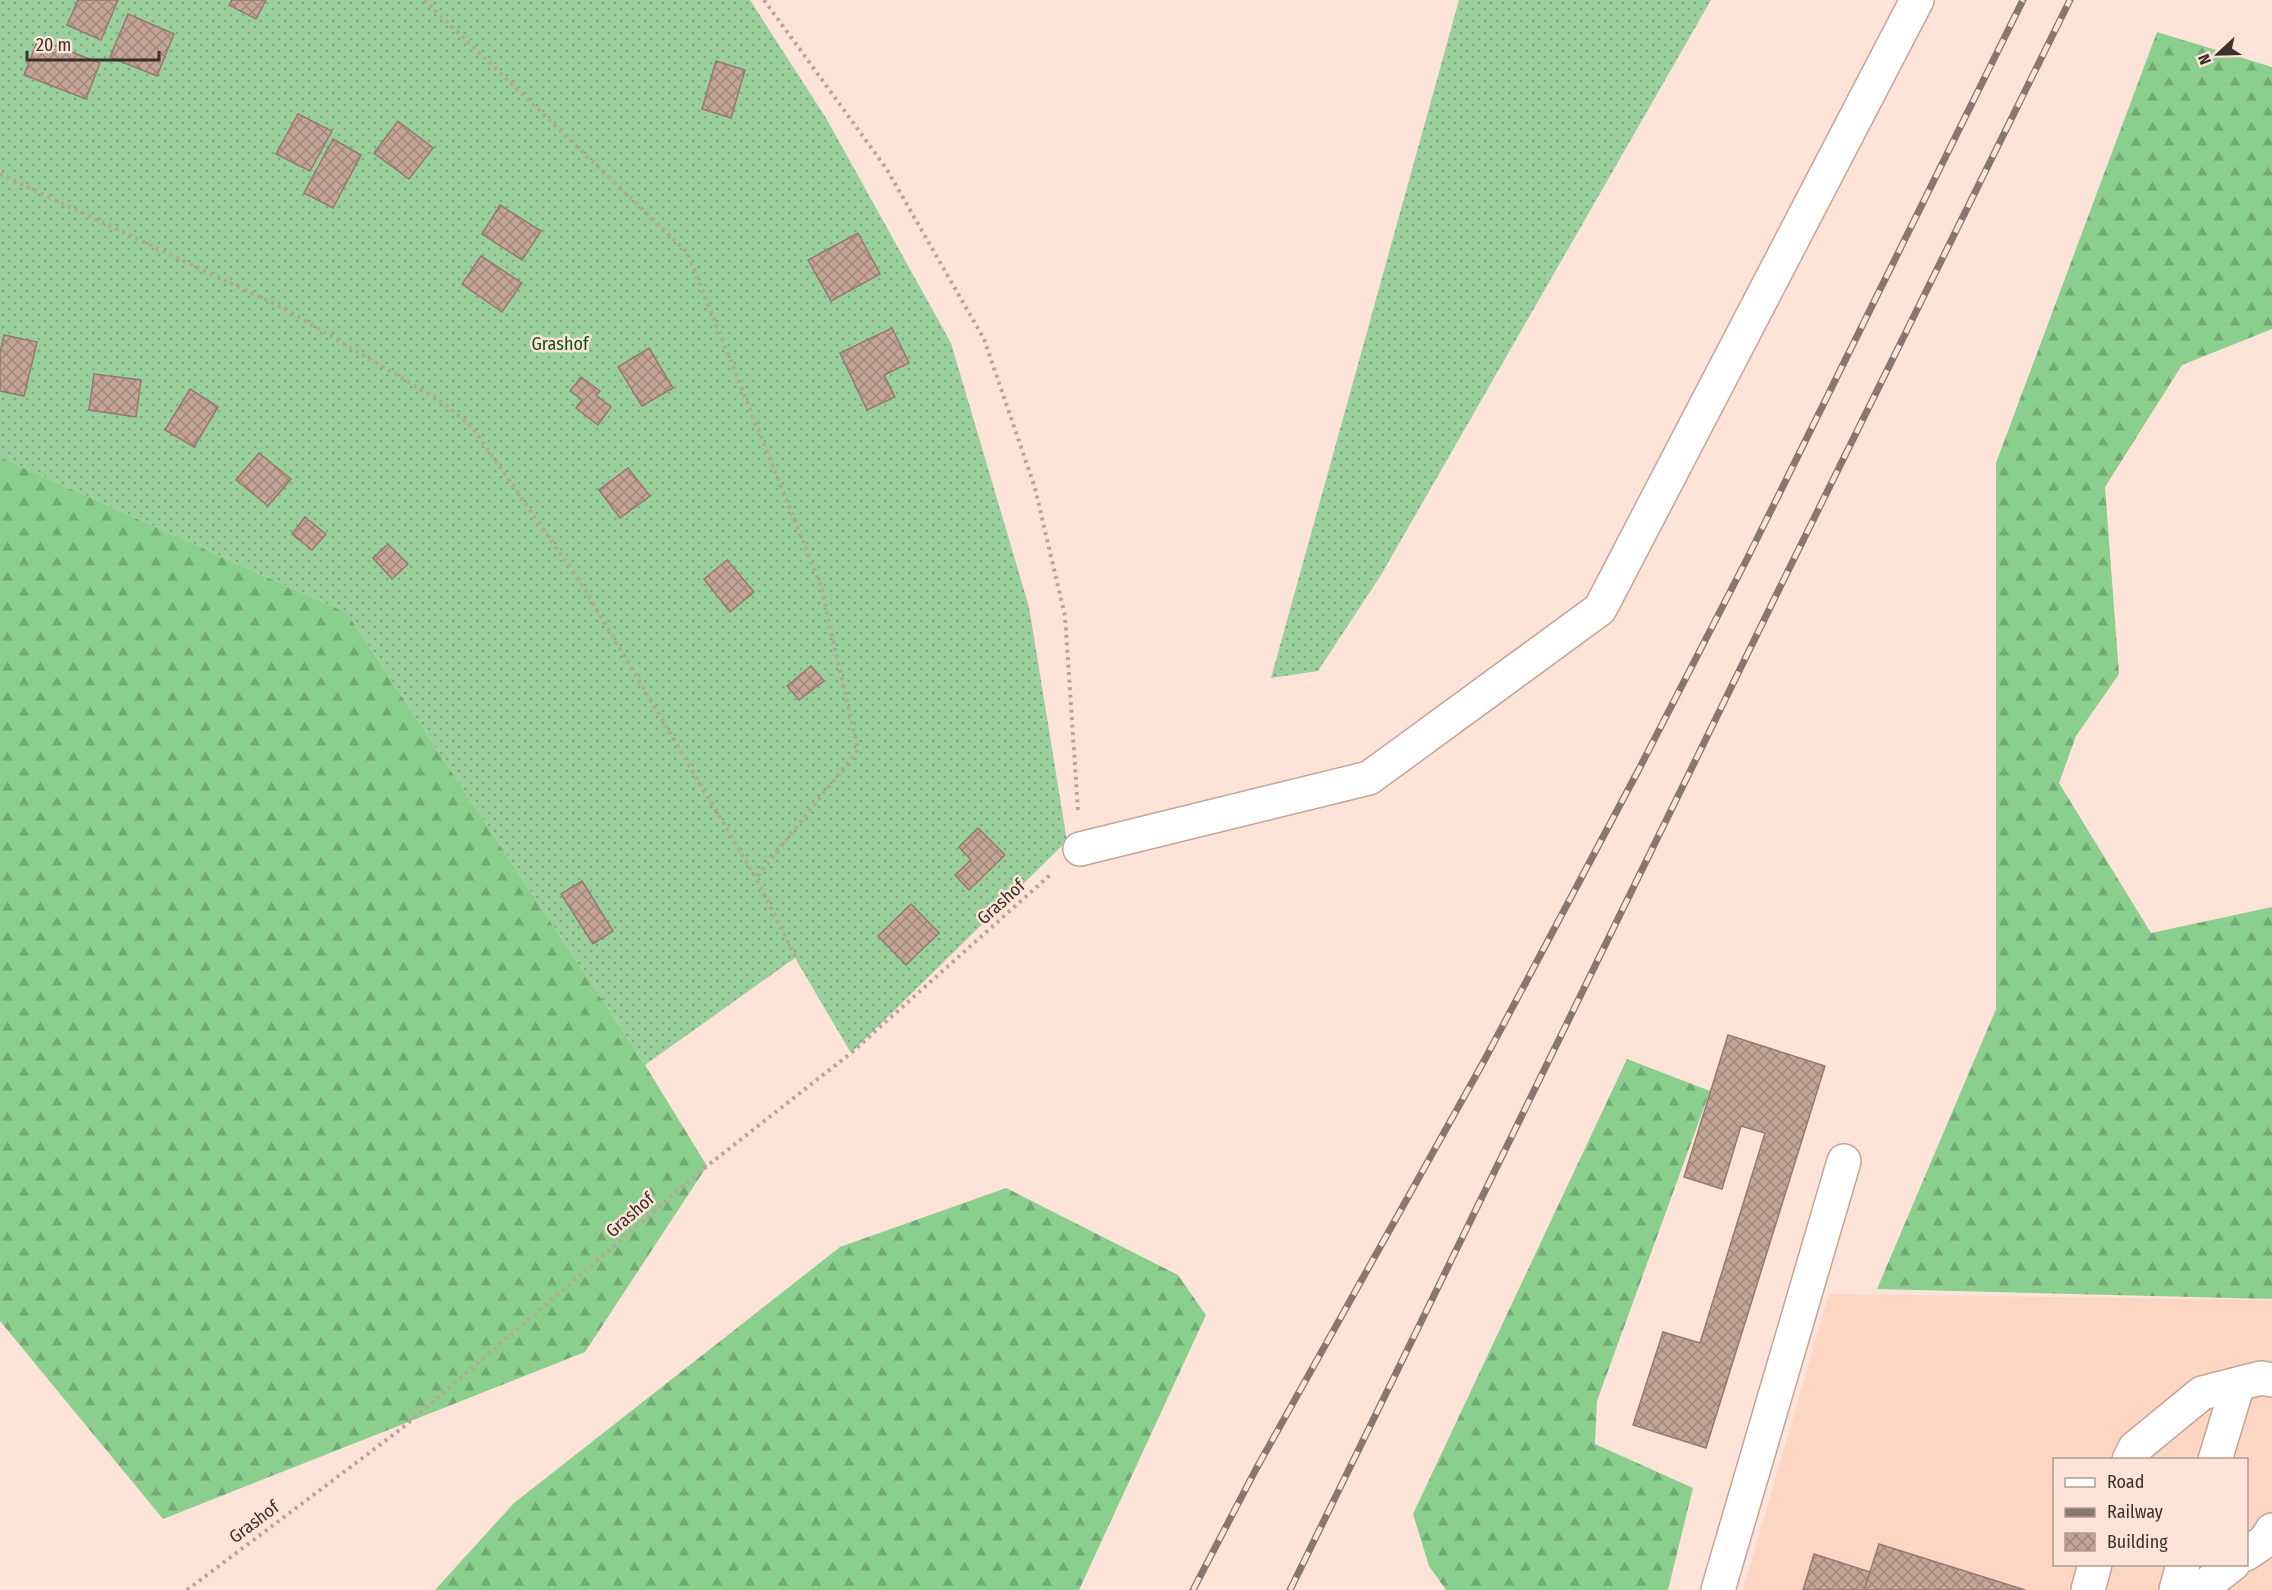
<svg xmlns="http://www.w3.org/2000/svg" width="2272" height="1590" font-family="'Fira Sans Condensed',sans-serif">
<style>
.built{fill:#fdd5c3;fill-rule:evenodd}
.grass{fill:url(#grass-dots)}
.forest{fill:url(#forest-firs)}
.building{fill:url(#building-cross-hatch);stroke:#977a6d;stroke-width:1.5}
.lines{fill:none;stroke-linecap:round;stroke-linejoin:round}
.minor-casing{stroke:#c3a497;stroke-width:36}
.path{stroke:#b9a49a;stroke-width:4;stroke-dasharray:3 4.5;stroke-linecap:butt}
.minor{stroke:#fff;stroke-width:33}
.rail-casing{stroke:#89776f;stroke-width:7}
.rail{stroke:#fee3d8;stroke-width:4.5;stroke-dasharray:14;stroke-linecap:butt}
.labels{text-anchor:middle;stroke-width:5;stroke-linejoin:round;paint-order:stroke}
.park-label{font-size:18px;fill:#065418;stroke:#fee3d8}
.street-label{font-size:18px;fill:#3d312b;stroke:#fee3d8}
</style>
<defs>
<pattern id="grass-dots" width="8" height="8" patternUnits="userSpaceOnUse" patternTransform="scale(1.5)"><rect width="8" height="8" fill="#99d09c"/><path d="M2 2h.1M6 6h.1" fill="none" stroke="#7ea97f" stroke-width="1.8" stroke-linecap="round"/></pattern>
<pattern id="forest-firs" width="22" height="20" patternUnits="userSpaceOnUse" patternTransform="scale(1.5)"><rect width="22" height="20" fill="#8acf8e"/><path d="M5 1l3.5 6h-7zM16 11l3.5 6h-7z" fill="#72a974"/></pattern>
<pattern id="building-cross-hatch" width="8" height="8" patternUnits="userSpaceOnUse" patternTransform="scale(1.5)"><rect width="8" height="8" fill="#c3a496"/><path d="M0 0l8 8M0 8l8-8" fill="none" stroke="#a0867b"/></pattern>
</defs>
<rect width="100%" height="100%" fill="#fee3d8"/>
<path class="built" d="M1829,1294L2272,1300V1590H1743ZM2054,1460H2246V1564H2054Z"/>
<g class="grass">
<polygon points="0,0 750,0 826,118 951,343 1029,607 1067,841 851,1053 795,958 645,1065 347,613 0,457"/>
<polygon points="1459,0 1711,0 1381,575 1318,671 1271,678"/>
</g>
<g class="forest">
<polygon points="2157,32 2272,67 2272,329 2182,365 2105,487 2119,674 2076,736 2059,783 2151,933 2272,907 2272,1299 1877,1289 1996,1009 1996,463"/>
<polygon points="0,457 347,613 645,1065 707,1166 585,1352 163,1519 0,1321"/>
<polygon points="1627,1059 1710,1091 1597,1401 1595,1444 1693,1488 1668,1590 1446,1590 1429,1566 1413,1514"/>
<polygon points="1006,1188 1178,1275 1206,1315 1079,1590 435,1590 514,1503 840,1247"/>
</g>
<g class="building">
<polygon points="78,0 118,0 101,40 67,25"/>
<polygon points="232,0 266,0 256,19 229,5"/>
<polygon points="128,14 174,34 157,76 110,57"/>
<polygon points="38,39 100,63 86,99 24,75"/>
<polygon points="716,61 745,70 731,118 702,109"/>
<polygon points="298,114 332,131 310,171 276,154"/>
<polygon points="398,121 433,148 409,179 374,153"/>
<polygon points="333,139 361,155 333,208 304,193"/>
<polygon points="500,205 541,231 522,260 482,234"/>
<polygon points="858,233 880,274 831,301 808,260"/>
<polygon points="481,256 522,283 502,312 462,284"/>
<polygon points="892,328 909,363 884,375 895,397 867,410 840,353"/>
<polygon points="4,335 37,342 24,396 0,391 0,353"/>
<polygon points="649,348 673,388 642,406 618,367"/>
<polygon points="94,374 141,380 136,417 89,410"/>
<polygon points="581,377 600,391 596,395 611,407 598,425 576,408 582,400 570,391"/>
<polygon points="190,389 218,407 194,447 165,430"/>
<polygon points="259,453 291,479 268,506 236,480"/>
<polygon points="628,468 650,496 620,518 599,490"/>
<polygon points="305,517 326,534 312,550 292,534"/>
<polygon points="388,544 408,564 392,579 373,558"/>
<polygon points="727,560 754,592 730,612 704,579"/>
<polygon points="811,666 824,681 799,700 787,686"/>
<polygon points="978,828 1005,855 969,890 955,875 971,860 959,847"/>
<polygon points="582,881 613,931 593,944 561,894"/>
<polygon points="911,904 939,933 906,965 878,936"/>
<polygon points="1728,1035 1825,1066 1706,1448 1633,1425 1663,1332 1700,1343 1765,1133 1741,1126 1722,1189 1684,1177"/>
<polygon points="1879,1544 2025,1590 1864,1590"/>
<polygon points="1814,1554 1870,1572 1864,1590 1803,1590"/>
</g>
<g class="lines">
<g class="minor-casing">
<g id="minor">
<polyline points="1080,849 1369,778 1600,609 1917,0"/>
<polyline points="2129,1460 2135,1448 2202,1393 2261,1378 2272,1380"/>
<polyline points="2215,1460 2238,1384"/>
<polyline points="2246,1554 2265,1541 2272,1530"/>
<polyline points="1718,1590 1844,1161"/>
<polyline points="2088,1590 2095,1564"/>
<polyline points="2176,1590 2183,1564"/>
<polyline points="2199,1590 2233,1564"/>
</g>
</g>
<g class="path">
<polyline points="424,0 687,252 821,586 858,750 756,878"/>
<polyline points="764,0 886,168 984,339 1035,488 1065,616 1078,810"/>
<polyline points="0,174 287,310 442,402 472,427 584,588 756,878 796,958"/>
<polyline points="187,1590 401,1429 707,1166 851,1053 1050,875"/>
</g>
<use href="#minor" class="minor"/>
<g class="rail-casing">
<g id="rail">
<polyline points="1193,1590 1255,1471 1484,1061 1638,771 1748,557 2023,0"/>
<polyline points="1290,1590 1786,575 2070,0"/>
</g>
</g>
<use href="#rail" class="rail"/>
</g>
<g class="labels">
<g class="park-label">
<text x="560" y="350">Grashof</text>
</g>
<g class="street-label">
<text transform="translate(1001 902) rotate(-42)" y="6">Grashof</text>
<text transform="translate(630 1215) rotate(-41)" y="6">Grashof</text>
<text transform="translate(254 1522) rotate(-37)" y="6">Grashof</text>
</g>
</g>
<rect x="2053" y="1458" width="195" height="108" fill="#fee3d8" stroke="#b19c93" stroke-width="1.5"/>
<rect x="2065" y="1478" width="30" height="9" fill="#ffffff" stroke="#b19c93" stroke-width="1.5"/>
<text x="2107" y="1488" font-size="18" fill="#3d312b">Road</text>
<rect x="2065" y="1508" width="30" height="9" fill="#89776f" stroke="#b19c93" stroke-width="1.5"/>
<text x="2107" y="1518" font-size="18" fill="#3d312b">Railway</text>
<rect x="2065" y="1533" width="30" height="18" fill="url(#building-cross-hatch)" stroke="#b19c93" stroke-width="1.5"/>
<text x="2107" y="1548" font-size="18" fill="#3d312b">Building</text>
<g transform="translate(2218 54) rotate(248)" stroke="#fee3d8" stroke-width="4.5" paint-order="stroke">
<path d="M0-4.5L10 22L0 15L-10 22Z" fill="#3d312b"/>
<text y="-9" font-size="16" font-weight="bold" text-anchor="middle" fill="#3d312b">N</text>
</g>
<path d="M27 51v9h132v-9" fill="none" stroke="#3d312b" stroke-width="3"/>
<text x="36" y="51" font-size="18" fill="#3d312b" stroke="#fee3d8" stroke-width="4.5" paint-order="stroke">20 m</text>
</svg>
